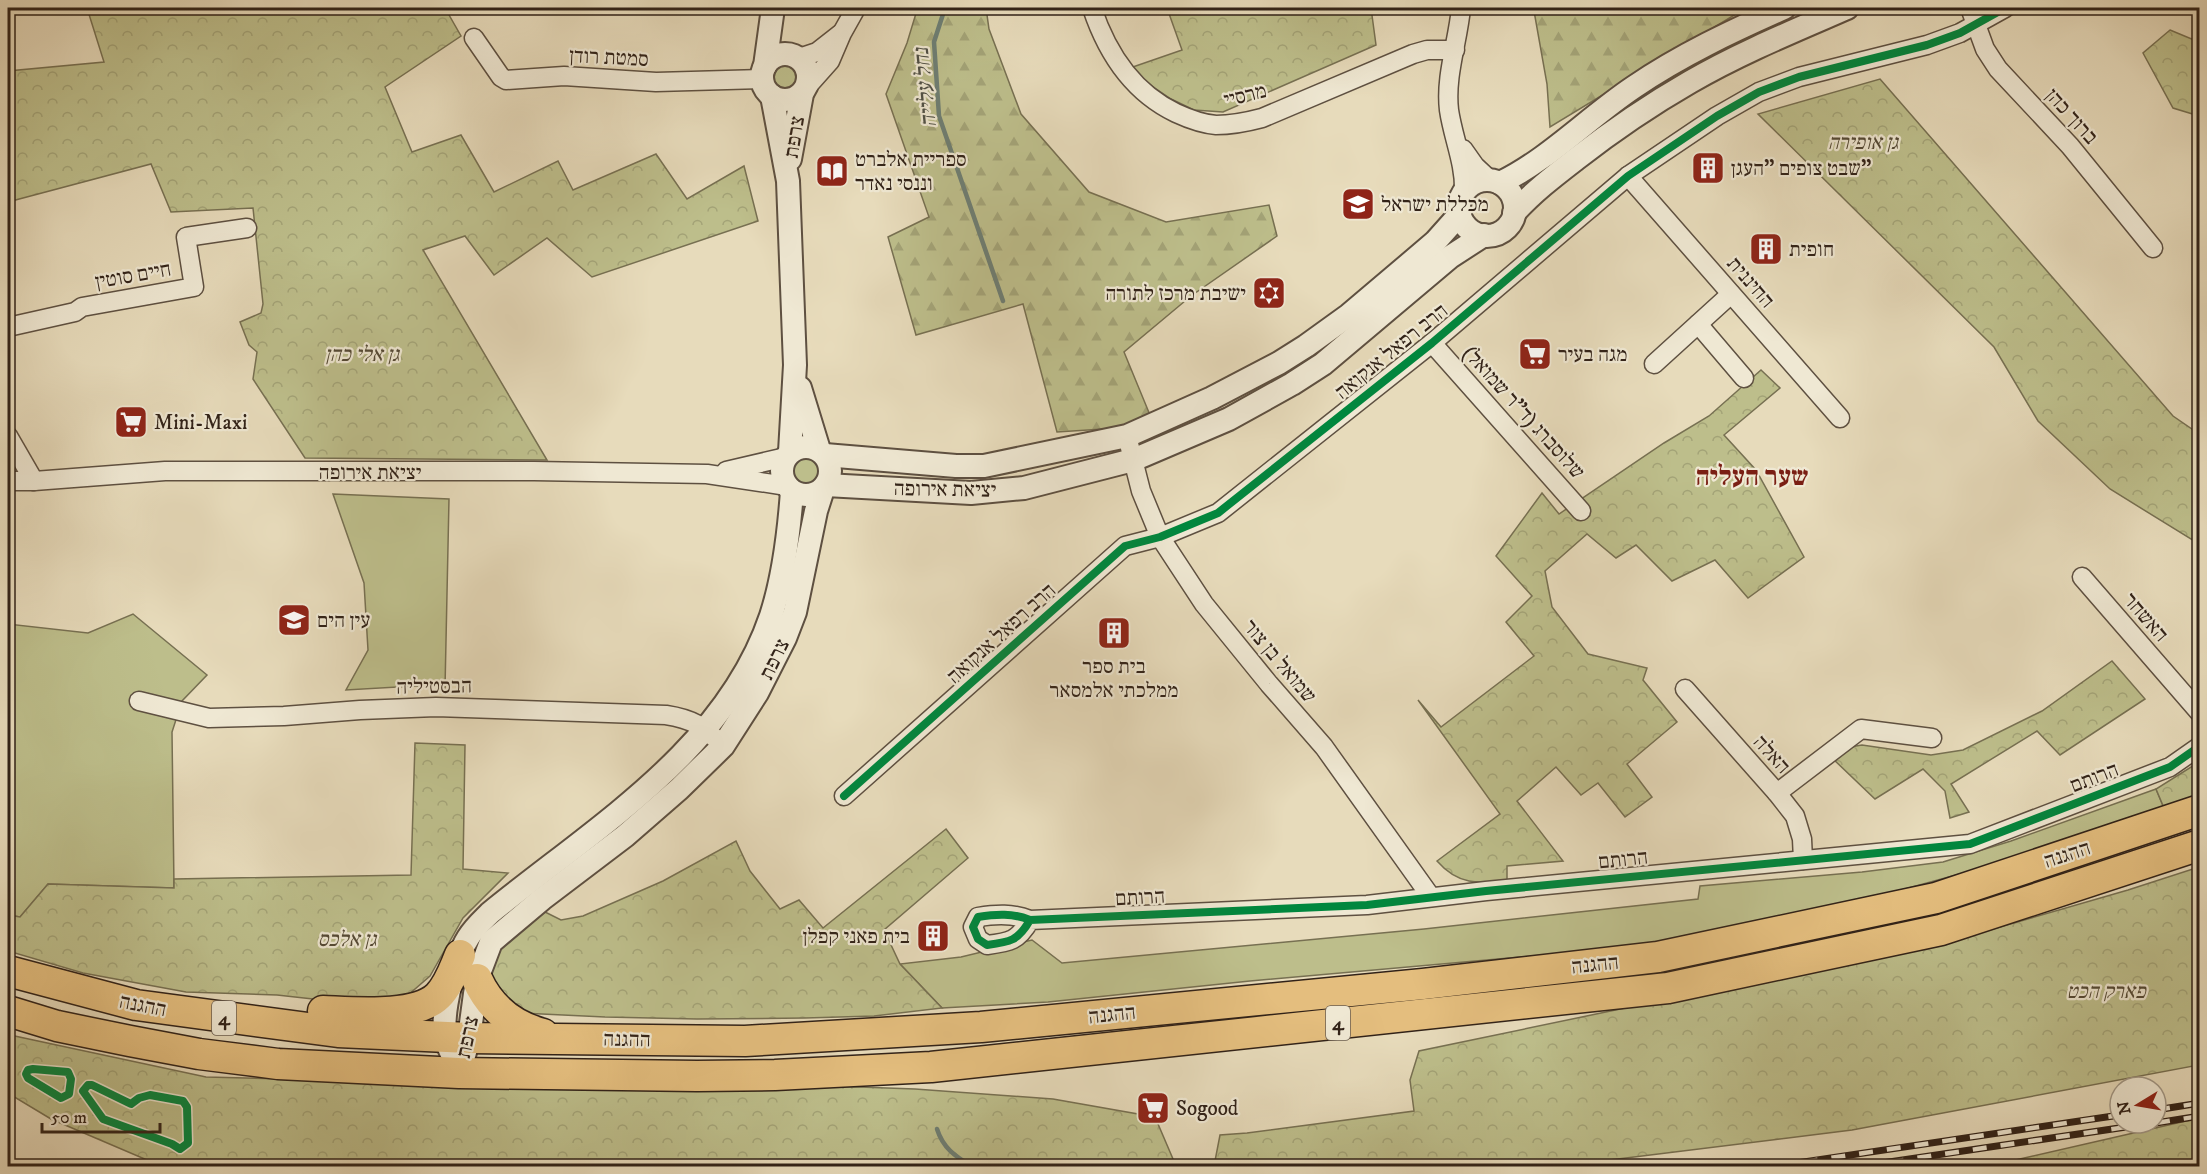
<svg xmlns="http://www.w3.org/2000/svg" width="2207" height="1174" font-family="'IM FELL DW Pica','Frank Ruhl Libre',serif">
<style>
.green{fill:#bdbe8b;stroke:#777052;stroke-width:1.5}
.forest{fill:url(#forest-firs);stroke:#777052;stroke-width:1.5}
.park{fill:url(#park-crowns);stroke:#777052;stroke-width:1.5}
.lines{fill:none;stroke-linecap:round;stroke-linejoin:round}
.stream{stroke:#6e7e73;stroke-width:4.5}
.minor-casing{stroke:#5e5041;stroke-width:21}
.tertiary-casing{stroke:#5e5041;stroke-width:26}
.trunk-casing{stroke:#312218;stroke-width:33}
.minor{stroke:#efe8d3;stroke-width:18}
.tertiary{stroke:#efe8d3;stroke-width:22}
.trunk{stroke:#e4be7e;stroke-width:30}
.rail-casing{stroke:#312218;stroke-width:7}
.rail{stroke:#efe8d3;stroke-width:4.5;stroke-dasharray:14;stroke-linecap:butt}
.cycleway-casing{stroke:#efe8d3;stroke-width:11}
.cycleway{stroke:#00873e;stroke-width:8}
.labels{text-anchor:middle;stroke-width:4.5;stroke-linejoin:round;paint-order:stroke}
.shield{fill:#efe8d3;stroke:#6a5d50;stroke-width:1.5}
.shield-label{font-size:20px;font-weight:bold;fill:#312218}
.street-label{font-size:21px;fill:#312218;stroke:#efe8d3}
.park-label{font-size:21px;font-style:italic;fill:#544935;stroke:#efe8d3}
.poi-label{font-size:21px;fill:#312218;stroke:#efe8d3;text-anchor:start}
.water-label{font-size:22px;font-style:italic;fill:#505046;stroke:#efe8d3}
.district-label{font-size:27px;font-weight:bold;fill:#7a1f14;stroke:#efe8d3}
</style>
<defs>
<pattern id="forest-firs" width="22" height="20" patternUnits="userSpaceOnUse" patternTransform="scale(1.5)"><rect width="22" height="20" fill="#bdbe8b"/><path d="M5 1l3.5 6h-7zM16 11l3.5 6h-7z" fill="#a3a377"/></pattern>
<pattern id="park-crowns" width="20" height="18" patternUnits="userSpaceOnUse" patternTransform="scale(1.5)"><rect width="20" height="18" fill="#bdbe8b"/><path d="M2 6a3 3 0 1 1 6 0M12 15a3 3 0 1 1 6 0" fill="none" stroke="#a3a377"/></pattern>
</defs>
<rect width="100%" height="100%" fill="#e7dbbb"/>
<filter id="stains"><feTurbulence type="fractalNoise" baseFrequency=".00333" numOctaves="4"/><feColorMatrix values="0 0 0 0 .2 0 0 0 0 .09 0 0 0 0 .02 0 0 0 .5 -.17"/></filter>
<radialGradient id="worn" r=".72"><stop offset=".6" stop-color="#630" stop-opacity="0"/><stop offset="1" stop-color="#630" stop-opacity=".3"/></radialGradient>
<g class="green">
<circle cx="785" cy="78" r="14"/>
<circle cx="807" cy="470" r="14"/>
<polygon points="333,494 449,499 445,688 415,686 346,690 368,650 364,583"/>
<polygon points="133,614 207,675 182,701 172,732 174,888 48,884 20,917 8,915 8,624 88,633"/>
<polygon points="2156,789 2164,808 1967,872 1872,898 1727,932 1612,949 1250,981 1048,1002 942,1008 900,964 961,957 1032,940 1062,963 1424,929 1698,899 1700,886 1862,872 1943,862 2011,841"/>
</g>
<g class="forest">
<polygon points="913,8 986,8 989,29 1021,114 1089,192 1166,222 1269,205 1277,236 1191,296 1124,352 1150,415 1119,428 1057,432 1023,304 916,335 888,237 929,217 886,94 907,43 917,10"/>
<polygon points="1547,8 1746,8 1550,127 1547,84 1534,11"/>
</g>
<g class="park">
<polygon points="87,8 445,8 461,36 385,87 412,152 461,135 494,192 558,161 573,190 656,154 687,199 744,166 758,221 592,277 547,238 494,275 465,236 423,250 547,460 305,458 253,379 257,352 249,345 240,322 261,313 263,304 253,208 171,212 151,164 8,202 8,71 104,62"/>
<polygon points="1167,8 1371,8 1376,45 1223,112 1194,110 1171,99 1127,69 1182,50"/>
<polygon points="2170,30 2199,42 2199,116 2173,108 2143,53"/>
<polygon points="1880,79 2173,416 2199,434 2199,544 2110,489 2038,421 1994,347 1758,114"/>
<path d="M1761,370L1780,388L1724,435L1756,470L1804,557L1748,598L1715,560L1672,581L1636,545L1616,558L1587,534L1545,571L1552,607L1588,654L1647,668L1643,680L1677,722L1627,764L1652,797L1625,817L1598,783L1581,795L1556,767L1517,801L1563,861L1507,866V880C1478,884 1458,885 1437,861L1500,814L1418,700L1441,727L1534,656L1506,622L1532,596L1496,556L1542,493L1559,514L1664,443L1709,416Z"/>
<polygon points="2112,661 2145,699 2060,755 2037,731 1951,784 1969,812 1950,818 1945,791 1923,769 1875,799 1831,757 1844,748 1862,745 1931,755 1963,750 2042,711"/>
<polygon points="415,743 465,745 463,869 508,873 463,918 430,976 408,995 349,1003 277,995 186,992 83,973 8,951 8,915 20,917 48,884 174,888 174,879 411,875"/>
<polygon points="2199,762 2199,799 2164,808 2156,789"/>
<polygon points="946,829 968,858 884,930 900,964 942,1008 874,1016 805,1018 697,1019 605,1017 521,1013 493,990 488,961 495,946 539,909 561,920 583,916 663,881 736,841 750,871 780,909 799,900 823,928"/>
<polygon points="2199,867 2199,1065 1852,1130 1561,1166 1214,1166 1220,1135 1247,1133 1414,1111 1410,1080 1419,1051 1965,937 2128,890"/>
<polygon points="10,1035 206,1077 448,1083 746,1083 915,1089 1053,1099 1155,1117 1176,1166 161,1166 51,1119 11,1095 8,1089 8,1039 10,1038"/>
<polygon points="2199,1118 2199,1166 1989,1166"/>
</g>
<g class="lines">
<g class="stream">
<polyline points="945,8 934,42 939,116 1003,301"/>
<path d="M937,1129C943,1148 955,1156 971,1166"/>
</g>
<g class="minor-casing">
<g id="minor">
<path d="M1092,8C1107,53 1132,92 1176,113C1189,119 1203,124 1216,125C1232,125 1247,122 1262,118L1413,54L1427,50H1455"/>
<path d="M1461,8C1458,41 1445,76 1449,110C1453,138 1465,163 1464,192"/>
<polyline points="1970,8 1985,49 1998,69 2070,146 2153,248"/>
<polyline points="474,38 501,77 506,80 564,76 656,82 762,79"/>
<polyline points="799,58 817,52 840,34"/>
<polyline points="806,88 830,61 842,33 856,8"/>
<polyline points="1463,149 1475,166 1490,180"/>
<polyline points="1628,176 1840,418"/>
<polyline points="1698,324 1744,378"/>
<polyline points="8,327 75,312 82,307 194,287 186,237 247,228"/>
<polyline points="1432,343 1581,511"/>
<polyline points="1654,364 1731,294"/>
<polyline points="8,436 34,481"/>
<polyline points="1127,436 1141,491 1160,537 1204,604 1269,684 1324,747 1431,897"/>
<polyline points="726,471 786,457"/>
<polyline points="8,481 34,481 165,471 534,471 707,474 787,486"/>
<polyline points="2082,577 2200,713"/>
<polyline points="1685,689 1777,793 1795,816 1802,839 1803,860"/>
<path d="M139,701L209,718L284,716L360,710L436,707L666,715C692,719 704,726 723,746"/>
<polyline points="1777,793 1861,729 1932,738"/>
<polyline points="844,796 1125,546 1160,537 1218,513 1432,343 1628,176 1717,116 1759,92 1799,77 1927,45 1960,33 2005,8"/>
<path d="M1030,920C1018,941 1010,942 987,945L978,939L973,927L978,917C996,914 1013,913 1030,920L1367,905L1486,891L1970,844L2170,767L2200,746"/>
</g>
</g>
<g class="tertiary-casing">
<g id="tertiary">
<circle cx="785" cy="77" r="23"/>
<polyline points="765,66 773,8"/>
<polyline points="772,96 788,181 795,365 790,452"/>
<polyline points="790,159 802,94"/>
<circle cx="1487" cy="208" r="28"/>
<path d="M1500,183C1548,160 1589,117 1634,87C1681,55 1732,31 1784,8"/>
<path d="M1514,213C1533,192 1554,176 1576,159C1612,131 1650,105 1690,82C1740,53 1794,31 1847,8"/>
<polyline points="800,388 819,450"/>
<circle cx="806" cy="471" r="24"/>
<polyline points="825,455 956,466 984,466 1127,436 1212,398 1279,363 1306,346 1349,315 1435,242 1460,214"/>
<polyline points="826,485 971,493 1024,488 1133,460 1229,419 1292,384 1323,364 1450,257 1484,235"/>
<path d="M451,1052C449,1048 447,1043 446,1039C440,1014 455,959 468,938C474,928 483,920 490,913C594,828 726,750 771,616C784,576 789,533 792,491"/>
<polyline points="459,1073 469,1038 477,979 491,942 542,899 625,836 679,789 723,746 757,693 785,638 795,612 816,511 823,489"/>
</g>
</g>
<g class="trunk-casing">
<g id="trunk">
<polyline points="8,971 136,1005 338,1032 469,1038 745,1041 981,1027 1423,984 1658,957 1936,898 2200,810"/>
<path d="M477,979C490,1008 513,1026 543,1034"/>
<polyline points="8,1011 57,1026 130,1041 199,1054 278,1064 459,1073 697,1076 775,1075 931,1067 1668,988 1941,930 2200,845"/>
<path d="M323,1011C353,1012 416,1018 438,996C449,985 454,969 460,955"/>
</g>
</g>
<use href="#minor" class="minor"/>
<use href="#tertiary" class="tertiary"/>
<use href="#trunk" class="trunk"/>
<g class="rail-casing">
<g id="rail">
<polyline points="2156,1110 2200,1103"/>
<polyline points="2156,1123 2200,1116"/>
<polyline points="8,1160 22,1166"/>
<polyline points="1776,1166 2120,1115"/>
<polyline points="1862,1166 2153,1123"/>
</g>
</g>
<use href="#rail" class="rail"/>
<g class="cycleway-casing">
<g id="cycleway">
<polyline points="844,796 1125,546 1160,537 1218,513 1432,343 1628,176 1717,116 1759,92 1799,77 1927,45 1960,33 2005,8"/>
<path d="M1030,920C1018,941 1010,942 987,945L978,939L973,927L978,917C996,914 1013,913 1030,920L1367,905L1486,891L1970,844L2170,767L2200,746"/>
<polygon points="33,1069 68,1072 71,1079 69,1094 61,1098 28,1078 26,1074 28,1070"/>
<polygon points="88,1085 92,1085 131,1104 139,1098 150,1095 183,1101 187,1107 188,1143 180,1149 172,1144 103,1119 83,1091"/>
</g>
</g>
<use href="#cycleway" class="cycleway"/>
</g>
<defs>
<g id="building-square" transform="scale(1.725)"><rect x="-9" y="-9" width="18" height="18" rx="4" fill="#8f2418" stroke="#efe8d3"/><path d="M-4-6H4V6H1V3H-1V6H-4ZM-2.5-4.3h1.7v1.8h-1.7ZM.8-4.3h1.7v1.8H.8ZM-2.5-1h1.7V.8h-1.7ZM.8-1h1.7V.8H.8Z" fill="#fff"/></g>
<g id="library-square" transform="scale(1.725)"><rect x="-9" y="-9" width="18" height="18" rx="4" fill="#8f2418" stroke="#efe8d3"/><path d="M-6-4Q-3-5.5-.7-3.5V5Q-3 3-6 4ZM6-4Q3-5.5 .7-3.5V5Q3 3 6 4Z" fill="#fff"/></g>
<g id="university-square" transform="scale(1.725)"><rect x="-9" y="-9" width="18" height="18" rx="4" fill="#8f2418" stroke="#efe8d3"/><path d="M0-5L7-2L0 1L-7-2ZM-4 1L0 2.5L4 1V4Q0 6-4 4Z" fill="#fff"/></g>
<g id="synagogue-square" transform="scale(1.725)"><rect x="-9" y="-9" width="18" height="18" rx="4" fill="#8f2418" stroke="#efe8d3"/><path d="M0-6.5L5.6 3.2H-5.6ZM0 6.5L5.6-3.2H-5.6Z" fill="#fff"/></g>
<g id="supermarket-square" transform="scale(1.725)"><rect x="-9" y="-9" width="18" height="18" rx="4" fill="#8f2418" stroke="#efe8d3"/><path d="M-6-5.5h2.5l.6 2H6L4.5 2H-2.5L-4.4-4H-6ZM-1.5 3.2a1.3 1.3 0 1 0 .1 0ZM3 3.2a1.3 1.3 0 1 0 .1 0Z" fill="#fff"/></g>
<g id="school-square" transform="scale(1.725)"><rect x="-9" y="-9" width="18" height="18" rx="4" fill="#8f2418" stroke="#efe8d3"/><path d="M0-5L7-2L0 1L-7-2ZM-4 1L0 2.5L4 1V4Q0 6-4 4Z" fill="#fff"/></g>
</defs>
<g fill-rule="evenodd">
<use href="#building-square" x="1708" y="168"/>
<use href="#library-square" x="832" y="171"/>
<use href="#university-square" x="1358" y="204"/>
<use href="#building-square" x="1766" y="249"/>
<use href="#synagogue-square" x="1269" y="293"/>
<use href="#supermarket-square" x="1535" y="354"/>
<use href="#supermarket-square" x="131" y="422"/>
<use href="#school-square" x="294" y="620"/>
<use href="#building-square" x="1114" y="633"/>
<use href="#building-square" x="933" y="936"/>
<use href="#supermarket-square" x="1153" y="1108"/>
</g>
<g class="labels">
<g class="shield">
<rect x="212" y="1001" width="24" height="34" rx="4.5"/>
<rect x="1326" y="1006" width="24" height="34" rx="4.5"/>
</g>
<g class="shield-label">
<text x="224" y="1025">4</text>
<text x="1338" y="1030">4</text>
</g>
<g class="street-label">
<text transform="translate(609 57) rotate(3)" y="7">סמטת רודן</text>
<text transform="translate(1245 95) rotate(-14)" y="7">מרסיי</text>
<text transform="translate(2072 116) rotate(48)" y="7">ברוך כהן</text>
<text transform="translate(794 137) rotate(-81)" y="7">צרפת</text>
<text transform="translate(133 275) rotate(-10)" y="7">חיים סוטין</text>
<text transform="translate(1751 282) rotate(49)" y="7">החיננית</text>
<text transform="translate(1391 351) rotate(-39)" y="7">הרב רפאל אנקואה</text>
<text transform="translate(1524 412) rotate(48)" y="7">שלוסברג (ד"ר שמואל)</text>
<text x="370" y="479">יציאת אירופה</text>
<text transform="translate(945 489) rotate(1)" y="7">יציאת אירופה</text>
<text transform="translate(2146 617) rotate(49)" y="7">האשחר</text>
<text transform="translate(1001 633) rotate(-42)" y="7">הרב רפאל אנקואה</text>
<text transform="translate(774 659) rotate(-64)" y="7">צרפת</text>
<text transform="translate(1280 661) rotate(50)" y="7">שמואל בן צור</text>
<text transform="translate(434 686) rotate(-1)" y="7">הבסטיליה</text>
<text transform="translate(1772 754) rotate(48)" y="7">האלה</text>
<text transform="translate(2094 777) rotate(-21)" y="7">הרותם</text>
<text transform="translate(2067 854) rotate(-18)" y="7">ההגנה</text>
<text transform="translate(1623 859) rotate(-6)" y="7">הרותם</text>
<text transform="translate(1140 897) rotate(-3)" y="7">הרותם</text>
<text transform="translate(1595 964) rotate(-6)" y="7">ההגנה</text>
<text transform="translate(143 1005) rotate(11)" y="7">ההגנה</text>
<text transform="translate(1112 1014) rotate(-6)" y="7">ההגנה</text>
<text transform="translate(467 1037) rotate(-78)" y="7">צרפת</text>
<text transform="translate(627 1039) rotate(1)" y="7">ההגנה</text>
</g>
<g class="park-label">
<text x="1863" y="149">גן אופירה</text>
<text x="362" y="361">גן אלי כהן</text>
<text x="347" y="946">גן אלכס</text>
<text x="2106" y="998">פארק הכט</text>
</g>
<g class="poi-label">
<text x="855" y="166">ספריית אלברט<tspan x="855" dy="24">וננסי נאדר</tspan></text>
<text x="1731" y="175">שבט צופים "העגן"</text>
<text x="1381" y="211">מכללת ישראל</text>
<text x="1789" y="256">חופית</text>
<text x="1246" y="300" text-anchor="end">ישיבת מרכז לתורה</text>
<text x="1558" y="361">מגה בעיר</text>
<text x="154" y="429">Mini-Maxi</text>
<text x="317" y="627">עין הים</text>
<text x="1114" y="673" text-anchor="middle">בית ספר<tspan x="1114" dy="24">ממלכתי אלמסאר</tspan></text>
<text x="910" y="943" text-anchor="end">בית פאני קפלן</text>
<text x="1176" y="1115">Sogood</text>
</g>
<g class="water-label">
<text transform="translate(924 88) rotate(-96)" y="8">נחל עלייה</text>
</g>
<g class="district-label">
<text x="1752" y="485">שער העליה</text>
</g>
</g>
<rect width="2207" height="1174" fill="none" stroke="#e7dbbb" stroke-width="30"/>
<rect x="9" y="9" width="2189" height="1156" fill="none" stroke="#312218" stroke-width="3"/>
<rect x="15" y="15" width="2177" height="1144" fill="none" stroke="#312218" stroke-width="1.5"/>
<g transform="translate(2138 1105) rotate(259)"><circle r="28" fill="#efe8d3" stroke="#a39988" stroke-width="1.5"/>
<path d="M0-4.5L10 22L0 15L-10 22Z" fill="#8f2418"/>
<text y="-9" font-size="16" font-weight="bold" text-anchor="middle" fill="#312218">N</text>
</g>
<path d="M42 1123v9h118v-9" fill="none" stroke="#312218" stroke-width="3"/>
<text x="51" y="1123" font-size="18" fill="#312218" stroke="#efe8d3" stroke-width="4.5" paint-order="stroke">50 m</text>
<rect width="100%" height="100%" filter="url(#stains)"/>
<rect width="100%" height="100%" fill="url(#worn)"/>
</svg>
